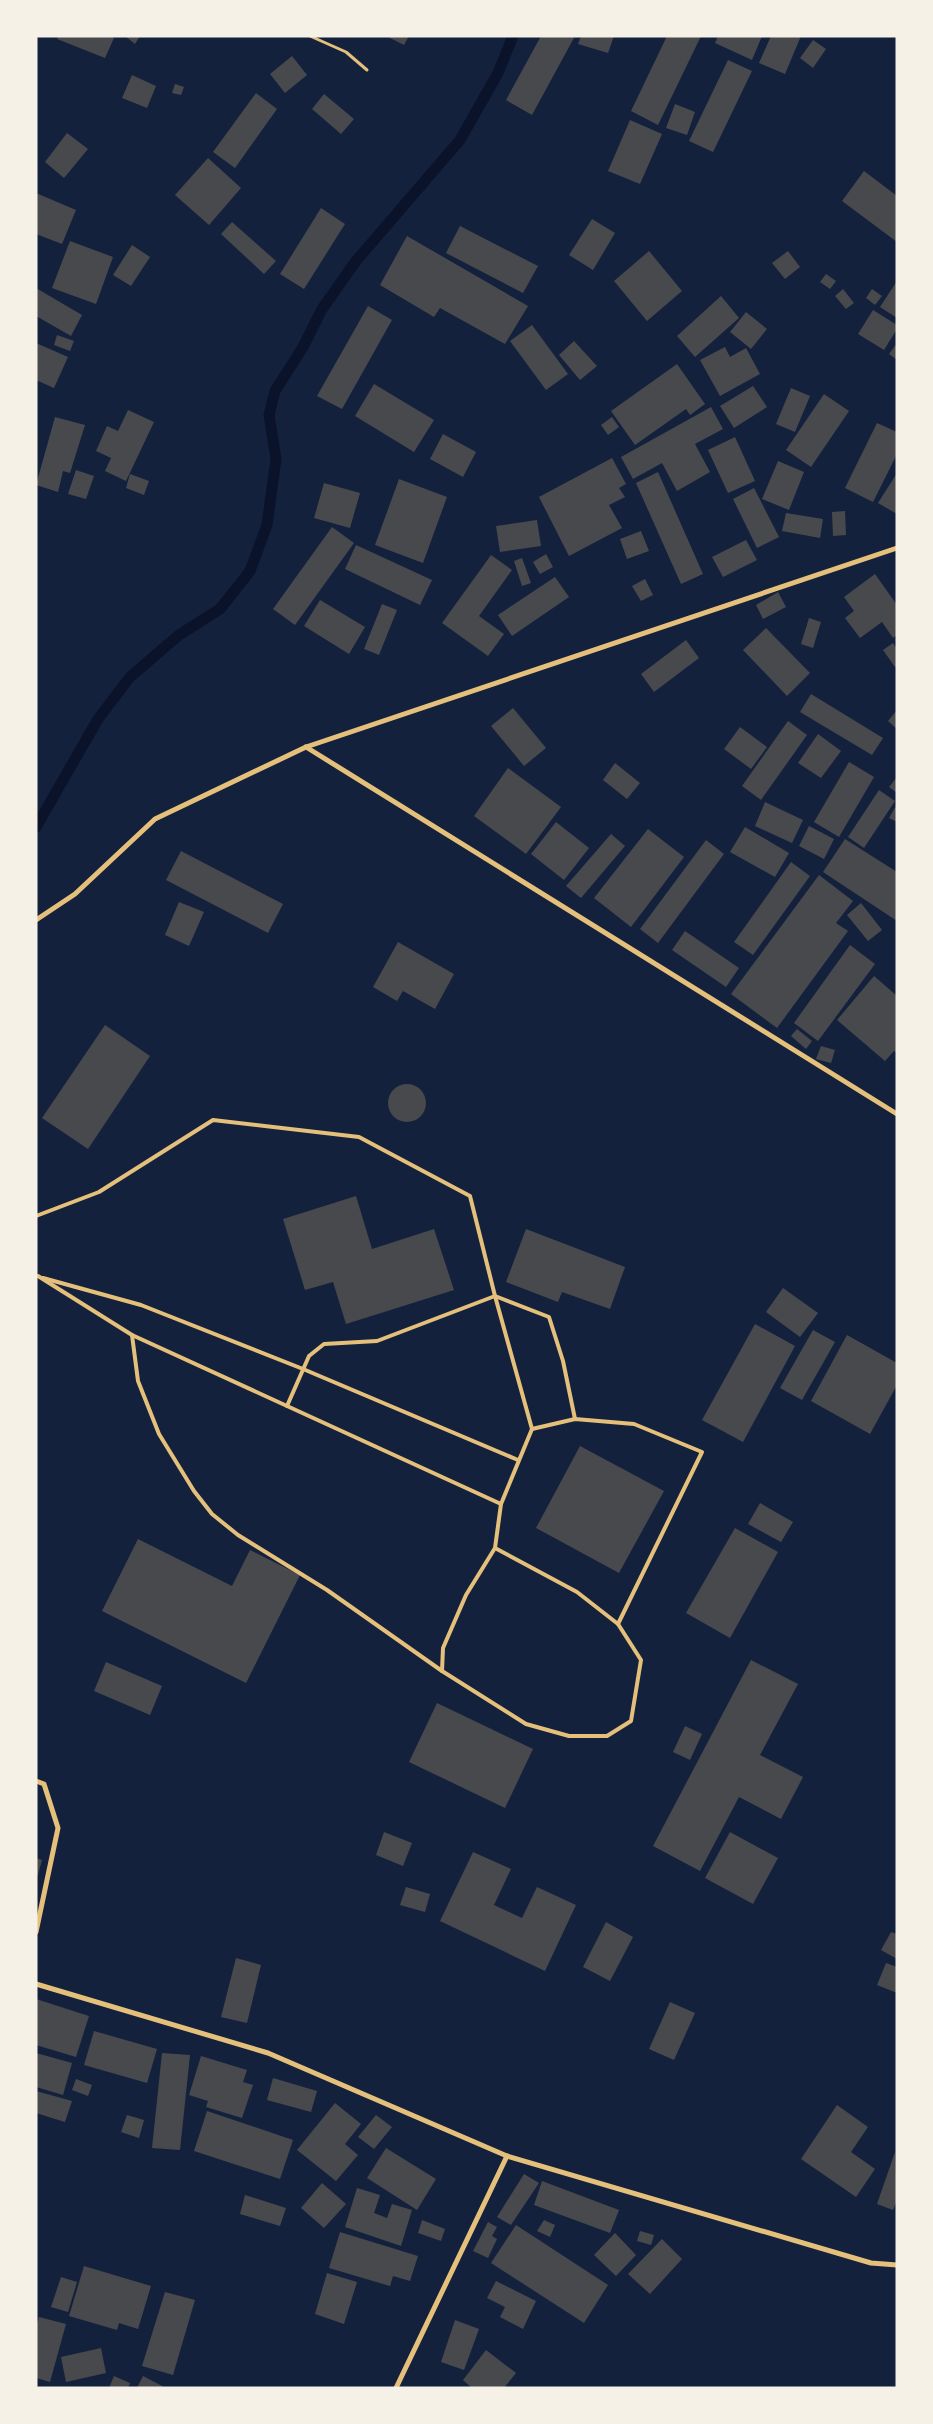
<svg xmlns="http://www.w3.org/2000/svg" width="933" height="2424" font-family="'Nunito Sans',sans-serif">
<style>
.lines{fill:none;stroke-linecap:round;stroke-linejoin:round}
.stream{stroke:#0b132b;stroke-width:11}
.building{fill:#48494c}
.path{stroke:#e5c07b;stroke-width:3}
.service{stroke:#e5c07b;stroke-width:4}
.minor{stroke:#e5c07b;stroke-width:5}
</style>
<rect width="100%" height="100%" fill="#14213d"/>
<g class="lines">
<polyline class="stream" points="36,827 98,719 130,677 179,635 220,609 250,571 267,525 276,459 269,415 275,391 303,347 322,309 356,261 460,140 498,73 513,36"/>
</g>
<g class="building">
<polygon points="59,36 108,36 114,38 105,58 57,39"/>
<polygon points="125,36 140,36 135,44"/>
<polygon points="386,36 409,36 404,45"/>
<polygon points="541,36 575,36 532,115 506,100"/>
<polygon points="581,36 614,36 608,53 578,44"/>
<polygon points="667,36 701,36 658,125 631,111"/>
<polygon points="718,36 762,36 752,60 715,43"/>
<polygon points="771,36 801,36 785,74 759,63"/>
<polygon points="813,40 826,49 813,68 800,58"/>
<polygon points="292,56 307,75 285,93 270,74"/>
<polygon points="728,60 752,71 713,152 689,141"/>
<polygon points="132,75 156,86 147,108 122,98"/>
<polygon points="175,84 184,87 181,95 172,93"/>
<polygon points="256,93 277,109 235,168 213,152"/>
<polygon points="324,94 354,119 341,134 312,109"/>
<polygon points="675,104 695,112 687,135 666,128"/>
<polygon points="630,120 662,134 640,184 608,171"/>
<polygon points="67,133 88,149 64,178 45,162"/>
<polygon points="208,158 241,188 209,225 175,195"/>
<polygon points="864,171 897,196 897,242 842,201"/>
<polygon points="36,193 76,210 62,244 36,234"/>
<polygon points="321,208 345,224 304,289 280,274"/>
<polygon points="592,219 615,233 593,270 569,255"/>
<polygon points="232,222 276,261 264,274 221,234"/>
<polygon points="460,226 538,266 523,293 446,253"/>
<polygon points="407,236 528,306 505,344 440,308 434,317 380,285"/>
<polygon points="70,241 113,257 96,304 52,288"/>
<polygon points="132,245 150,257 131,286 113,275"/>
<polygon points="649,251 682,291 647,321 614,281"/>
<polygon points="788,251 800,267 785,279 772,263"/>
<polygon points="826,274 836,281 830,289 820,282"/>
<polygon points="897,281 897,318 880,307"/>
<polygon points="36,288 82,315 71,336 36,316"/>
<polygon points="843,289 854,303 846,309 835,296"/>
<polygon points="872,289 882,296 875,305 866,298"/>
<polygon points="721,296 739,318 695,357 677,336"/>
<polygon points="368,306 392,320 342,409 317,396"/>
<polygon points="873,310 897,325 897,329 884,350 858,334"/>
<polygon points="746,312 767,329 751,349 730,332"/>
<polygon points="532,325 568,374 546,390 510,341"/>
<polygon points="57,335 74,341 70,351 54,345"/>
<polygon points="574,341 597,366 580,380 559,355"/>
<polygon points="36,343 68,357 54,388 36,380"/>
<polygon points="897,343 897,360 889,354"/>
<polygon points="725,347 730,357 746,348 760,374 720,396 700,360"/>
<polygon points="677,364 705,404 690,415 686,409 635,445 611,411"/>
<polygon points="374,384 434,420 414,452 355,416"/>
<polygon points="753,386 767,407 734,428 720,406"/>
<polygon points="791,388 810,396 795,432 776,424"/>
<polygon points="824,394 849,411 811,467 786,450"/>
<polygon points="711,407 723,429 695,444 710,472 677,491 662,463 633,479 621,457"/>
<polygon points="128,410 154,422 126,481 105,471 111,458 96,451 107,426 118,431"/>
<polygon points="55,417 85,425 70,473 63,471 58,492 36,485"/>
<polygon points="612,417 619,427 608,435 601,425"/>
<polygon points="877,423 897,432 897,454 873,502 845,488"/>
<polygon points="443,434 476,452 463,477 430,459"/>
<polygon points="735,437 755,481 728,493 708,450"/>
<polygon points="612,458 626,484 619,488 625,497 609,505 622,528 569,556 539,497"/>
<polygon points="778,461 804,472 789,510 762,499"/>
<polygon points="76,470 94,476 86,499 68,494"/>
<polygon points="658,472 703,574 681,584 636,483"/>
<polygon points="897,473 897,514 878,503"/>
<polygon points="130,474 149,481 144,495 126,488"/>
<polygon points="399,479 447,497 423,563 375,545"/>
<polygon points="324,483 360,493 350,528 314,518"/>
<polygon points="754,488 779,537 757,548 733,499"/>
<polygon points="845,511 846,535 833,536 832,512"/>
<polygon points="786,513 823,519 820,538 782,531"/>
<polygon points="537,520 541,546 500,552 496,526"/>
<polygon points="332,527 354,543 295,625 273,609"/>
<polygon points="641,531 649,551 627,559 620,539"/>
<polygon points="746,540 757,560 723,577 712,557"/>
<polygon points="356,545 432,580 420,605 345,569"/>
<polygon points="546,554 553,567 540,574 533,562"/>
<polygon points="491,555 512,570 479,616 504,634 488,656 442,623"/>
<polygon points="522,558 531,583 522,586 514,561"/>
<polygon points="875,574 897,605 897,635 893,638 882,622 860,638 845,618 854,611 844,597"/>
<polygon points="555,577 569,597 512,636 498,615"/>
<polygon points="645,579 653,595 641,601 632,586"/>
<polygon points="778,592 786,607 763,619 756,605"/>
<polygon points="320,600 365,627 349,654 304,626"/>
<polygon points="382,604 397,610 379,655 364,649"/>
<polygon points="809,618 821,622 813,648 801,644"/>
<polygon points="766,628 810,673 787,696 743,650"/>
<polygon points="686,640 699,658 654,692 641,674"/>
<polygon points="893,643 897,649 897,666 895,667 883,650"/>
<polygon points="811,694 883,738 872,755 800,712"/>
<polygon points="513,708 546,748 524,766 491,726"/>
<polygon points="897,710 897,729 888,721"/>
<polygon points="788,721 807,735 761,800 742,786"/>
<polygon points="740,727 767,747 751,769 724,749"/>
<polygon points="818,734 841,751 821,778 798,763"/>
<polygon points="849,762 874,777 839,837 814,822"/>
<polygon points="615,763 640,783 627,799 603,780"/>
<polygon points="508,768 561,807 526,854 474,816"/>
<polygon points="897,777 897,793 889,787"/>
<polygon points="879,790 895,801 864,848 848,837"/>
<polygon points="765,802 803,820 792,843 755,826"/>
<polygon points="897,804 897,822 889,818"/>
<polygon points="556,822 589,848 564,880 531,854"/>
<polygon points="809,826 834,839 824,859 799,846"/>
<polygon points="745,827 789,853 775,877 730,852"/>
<polygon points="648,829 684,857 631,927 594,898"/>
<polygon points="611,834 625,846 581,898 566,886"/>
<polygon points="845,839 897,872 897,921 823,872"/>
<polygon points="706,840 724,854 658,943 640,929"/>
<polygon points="181,851 283,904 268,933 166,880"/>
<polygon points="791,862 810,876 753,955 734,942"/>
<polygon points="819,875 853,901 836,923 848,931 777,1028 731,994"/>
<polygon points="179,902 204,912 189,946 165,935"/>
<polygon points="861,903 882,930 868,941 847,915"/>
<polygon points="685,931 739,968 726,987 672,950"/>
<polygon points="398,942 454,974 435,1009 403,991 397,1001 373,987"/>
<polygon points="850,945 875,964 818,1041 794,1023"/>
<polygon points="874,976 897,996 897,1053 894,1051 885,1061 837,1020"/>
<polygon points="105,1025 150,1056 88,1149 42,1118"/>
<polygon points="797,1029 812,1041 806,1049 791,1036"/>
<polygon points="821,1046 835,1050 831,1063 816,1059"/>
<circle cx="407" cy="1103" r="19"/>
<polygon points="356,1196 372,1249 434,1229 454,1290 346,1324 333,1282 305,1290 283,1219"/>
<polygon points="526,1229 625,1267 610,1309 562,1292 558,1302 506,1282"/>
<polygon points="783,1288 818,1313 800,1337 766,1312"/>
<polygon points="755,1324 795,1346 743,1442 702,1420"/>
<polygon points="813,1330 835,1342 802,1400 780,1388"/>
<polygon points="847,1335 897,1363 897,1385 870,1434 811,1401"/>
<polygon points="580,1446 664,1491 619,1573 536,1528"/>
<polygon points="760,1503 793,1522 781,1542 748,1524"/>
<polygon points="735,1528 778,1552 730,1638 686,1613"/>
<polygon points="138,1539 232,1586 250,1550 300,1575 246,1683 102,1611"/>
<polygon points="751,1660 798,1684 760,1755 803,1777 781,1819 739,1797 700,1871 653,1846"/>
<polygon points="106,1662 162,1686 150,1715 94,1691"/>
<polygon points="437,1703 533,1749 505,1808 409,1762"/>
<polygon points="685,1726 702,1734 690,1760 673,1752"/>
<polygon points="384,1832 412,1843 403,1866 376,1855"/>
<polygon points="730,1832 778,1858 753,1904 705,1878"/>
<polygon points="473,1852 511,1869 494,1905 522,1918 537,1887 576,1905 545,1971 440,1921"/>
<polygon points="36,1858 42,1860 37,1878 36,1878"/>
<polygon points="406,1887 430,1894 425,1912 400,1905"/>
<polygon points="606,1922 633,1937 610,1981 583,1967"/>
<polygon points="891,1932 897,1934 897,1959 881,1950"/>
<polygon points="236,1958 261,1965 247,2023 221,2017"/>
<polygon points="886,1963 897,1967 897,1993 877,1985"/>
<polygon points="36,1999 89,2016 76,2057 36,2045"/>
<polygon points="670,2002 695,2013 674,2060 649,2049"/>
<polygon points="94,2031 157,2049 147,2083 84,2065"/>
<polygon points="36,2053 72,2063 63,2095 36,2087"/>
<polygon points="162,2053 190,2055 180,2150 152,2148"/>
<polygon points="201,2056 247,2070 243,2082 253,2085 242,2118 206,2107 208,2101 189,2095"/>
<polygon points="273,2078 317,2091 311,2112 267,2100"/>
<polygon points="76,2079 92,2085 88,2096 72,2090"/>
<polygon points="36,2091 72,2101 65,2122 36,2113"/>
<polygon points="335,2103 361,2124 345,2144 358,2155 336,2181 297,2150"/>
<polygon points="837,2105 868,2127 851,2152 875,2169 856,2197 801,2159"/>
<polygon points="207,2111 293,2140 280,2179 194,2151"/>
<polygon points="127,2115 144,2120 139,2138 121,2132"/>
<polygon points="376,2115 392,2127 374,2149 358,2137"/>
<polygon points="386,2148 436,2179 417,2210 367,2178"/>
<polygon points="895,2152 897,2200 893,2210 877,2204"/>
<polygon points="524,2174 539,2183 511,2225 497,2217"/>
<polygon points="542,2181 619,2210 610,2233 534,2205"/>
<polygon points="322,2183 346,2204 324,2228 301,2208"/>
<polygon points="357,2188 380,2195 374,2213 387,2218 392,2204 412,2210 401,2246 345,2227"/>
<polygon points="245,2195 286,2208 280,2226 240,2214"/>
<polygon points="422,2220 445,2229 441,2241 418,2233"/>
<polygon points="544,2220 555,2225 550,2237 537,2231"/>
<polygon points="488,2222 497,2227 492,2236 497,2239 488,2258 473,2251"/>
<polygon points="516,2225 608,2285 584,2323 491,2263"/>
<polygon points="640,2231 654,2235 651,2245 637,2241"/>
<polygon points="340,2232 418,2256 410,2281 393,2276 390,2286 329,2268"/>
<polygon points="615,2233 636,2255 616,2276 594,2255"/>
<polygon points="662,2239 682,2259 650,2294 628,2274"/>
<polygon points="84,2266 151,2286 138,2329 119,2323 117,2330 69,2316"/>
<polygon points="327,2273 357,2282 344,2324 315,2314"/>
<polygon points="61,2277 77,2282 68,2312 51,2307"/>
<polygon points="496,2281 536,2301 523,2329 500,2317 505,2307 487,2298"/>
<polygon points="165,2292 195,2300 173,2375 142,2366"/>
<polygon points="39,2317 66,2324 50,2382 36,2378 36,2327"/>
<polygon points="455,2320 479,2329 464,2370 441,2362"/>
<polygon points="101,2348 106,2373 66,2382 61,2357"/>
<polygon points="486,2350 516,2373 504,2388 472,2388 463,2380"/>
<polygon points="114,2376 130,2383 128,2388 109,2388"/>
<polygon points="143,2376 166,2388 137,2388"/>
</g>
<g class="lines">
<polyline class="path" points="310,36 346,52 367,70"/>
<g class="service">
<polyline points="36,1216 99,1192 213,1120 359,1137 470,1196 495,1296 532,1429 501,1504 495,1548 466,1595 443,1648 442,1671 526,1724 569,1736 607,1736 631,1721 641,1660 618,1624 577,1592 495,1548"/>
<polyline points="38,1276 132,1335 501,1504"/>
<polyline points="43,1278 141,1305 303,1369 518,1460"/>
<polyline points="132,1335 138,1381 159,1434 194,1491 212,1514 238,1535 327,1590 442,1671"/>
<polyline points="287,1406 309,1356 324,1344 377,1341 495,1296 549,1317 563,1361 575,1419"/>
<polyline points="532,1429 575,1419 634,1424 702,1452 618,1624"/>
</g>
<g class="minor">
<polyline points="306,747 897,1114"/>
<polyline points="36,920 75,894 155,819 306,747 897,548"/>
<polyline points="36,1781 44,1784 58,1828 36,1932"/>
<polyline points="36,1984 268,2053 507,2156 871,2263 897,2265"/>
<polyline points="396,2388 507,2156"/>
</g>
</g>
<rect width="933" height="2424" fill="none" stroke="#f6f1e7" stroke-width="75"/>
</svg>
